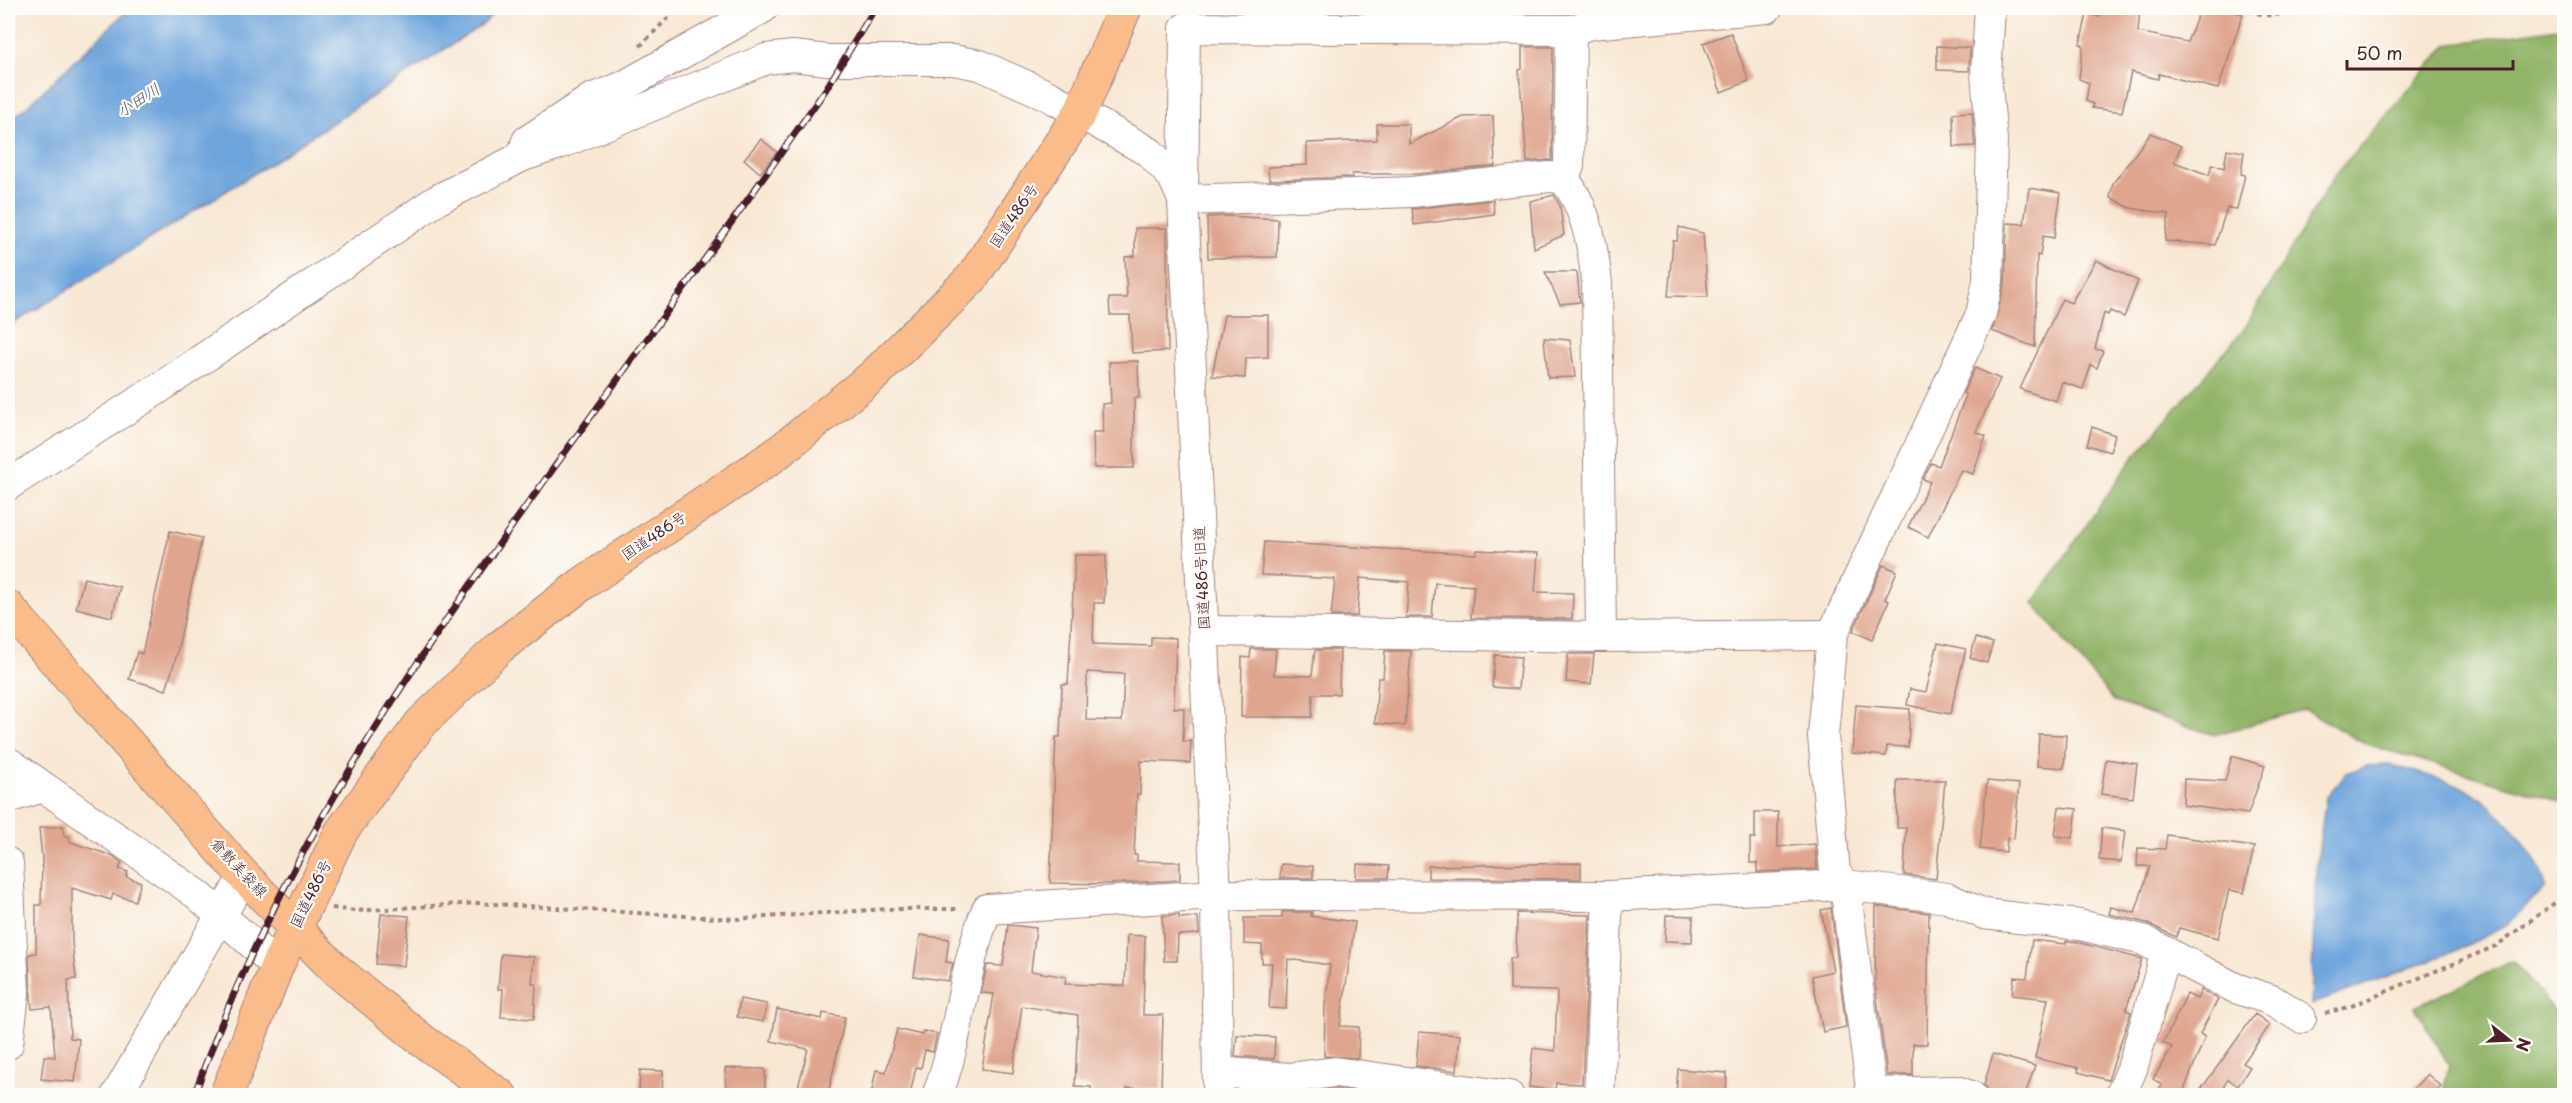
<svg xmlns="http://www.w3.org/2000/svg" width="2572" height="1103" font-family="'Playpen Sans','Klee One',sans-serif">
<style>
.forest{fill:#91b468;stroke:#6e6a4a;stroke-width:1.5}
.water{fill:#6ea4dc;stroke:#5c6284;stroke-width:1.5}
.building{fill:#dfa58f;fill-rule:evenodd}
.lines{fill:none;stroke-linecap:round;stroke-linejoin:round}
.minor-casing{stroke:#a1837f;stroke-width:32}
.major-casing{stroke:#a1837f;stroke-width:35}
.highway-casing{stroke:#a1837f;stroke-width:35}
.path{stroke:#a1837f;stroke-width:4;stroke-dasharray:4.5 4.5;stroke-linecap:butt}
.minor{stroke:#fff;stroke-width:30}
.major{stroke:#f9bc8a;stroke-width:33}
.highway{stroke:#f9bc8a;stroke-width:33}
.rail-casing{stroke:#4a1f2b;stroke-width:7}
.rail{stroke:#fdfcf7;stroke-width:4.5;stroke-dasharray:14;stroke-linecap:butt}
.labels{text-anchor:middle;stroke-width:4.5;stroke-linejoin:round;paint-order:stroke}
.street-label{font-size:15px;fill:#4a1f2b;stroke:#fdfcf7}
.water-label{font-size:16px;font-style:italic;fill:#585472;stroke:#fdfcf7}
</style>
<rect width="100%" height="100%" fill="#fdfcf7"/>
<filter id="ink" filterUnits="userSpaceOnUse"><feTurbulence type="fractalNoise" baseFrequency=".0167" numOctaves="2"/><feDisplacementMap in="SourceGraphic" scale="12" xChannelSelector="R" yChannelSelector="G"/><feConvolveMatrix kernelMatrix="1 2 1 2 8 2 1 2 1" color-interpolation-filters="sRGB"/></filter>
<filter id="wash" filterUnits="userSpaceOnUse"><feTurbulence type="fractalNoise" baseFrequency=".008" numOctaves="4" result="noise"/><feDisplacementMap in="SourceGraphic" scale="24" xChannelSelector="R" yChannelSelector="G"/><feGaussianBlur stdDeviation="1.35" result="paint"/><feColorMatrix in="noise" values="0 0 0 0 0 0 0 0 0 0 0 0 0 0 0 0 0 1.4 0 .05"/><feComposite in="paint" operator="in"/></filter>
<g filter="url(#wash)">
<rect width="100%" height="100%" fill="#f8e7d3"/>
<g class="forest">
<polygon points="2564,27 2564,803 2363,743 2305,709 2214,735 2115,702 2033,603 2130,462 2245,328 2334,176 2447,45"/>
<polygon points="2513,961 2564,1022 2564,1095 2442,1095 2449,1065 2415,1007"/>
</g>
<g class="water">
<polygon points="130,8 496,8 485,23 263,168 8,327 8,119 21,112"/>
<path d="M2389,765C2410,770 2457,783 2474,793C2501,812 2540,856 2546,888L2504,927L2455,951L2311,1005L2316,870L2326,797L2347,773L2367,766Z"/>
</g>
<g id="blocks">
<g class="building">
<polygon points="2103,8 2140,8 2138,32 2187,42 2201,8 2220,8 2243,14 2218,89 2159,74 2158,79 2131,72 2122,112 2092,108 2093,104 2086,101 2089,83 2079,79 2083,45 2080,44 2087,14 2100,17"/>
<polygon points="1731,33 1749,81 1721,92 1703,43"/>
<polygon points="1937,46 1970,48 1969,71 1937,70"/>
<polygon points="1522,47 1553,47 1552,160 1527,162 1519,70 1522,69"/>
<polygon points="1972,112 1975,146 1954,147 1953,113"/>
<polygon points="1493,116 1495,166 1417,174 1352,174 1352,177 1269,180 1268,167 1307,165 1307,143 1377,140 1377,124 1409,124 1409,144 1463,117"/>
<polygon points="2151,133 2181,146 2174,162 2209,175 2212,164 2224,168 2227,149 2244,152 2241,174 2245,175 2237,209 2227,208 2215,245 2165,241 2169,214 2130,208 2110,197 2113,183"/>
<polygon points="761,139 777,152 760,173 744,159"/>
<polygon points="2029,188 2061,193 2054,238 2043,236 2040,256 2037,255 2035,347 1992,331 2005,284 2007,223 2024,224"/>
<polygon points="1554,195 1560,206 1564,235 1534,248 1530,201"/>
<polygon points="1493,200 1494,214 1414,225 1412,209"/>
<polygon points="1227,216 1278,219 1277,257 1208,258 1207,217"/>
<polygon points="1679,227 1703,233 1708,297 1668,296 1673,241 1677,241"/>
<polygon points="1135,228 1167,228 1168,351 1132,353 1130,315 1110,315 1109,298 1127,298 1125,257 1135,256"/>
<polygon points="2096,260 2138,281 2124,317 2110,311 2108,315 2104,313 2095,349 2103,351 2097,368 2091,365 2083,389 2062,382 2056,401 2020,389 2062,299 2071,303"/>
<polygon points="1545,272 1577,272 1580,302 1560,304"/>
<polygon points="1224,315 1268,315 1268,357 1246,358 1245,378 1212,376"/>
<polygon points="1544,338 1570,340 1575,377 1548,378"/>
<polygon points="1138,361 1139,398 1134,398 1134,468 1094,468 1093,432 1103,432 1102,404 1111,403 1109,362"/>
<polygon points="1975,368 2000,379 1976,432 1986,436 1973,474 1961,470 1928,537 1908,527 1930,482 1923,479 1931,463 1939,466 1966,395 1963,393"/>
<polygon points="2092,427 2115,435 2110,452 2087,445"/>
<polygon points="170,531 202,538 176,657 166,690 129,679 137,652 142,654"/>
<polygon points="1264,542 1476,554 1477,550 1538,553 1535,592 1573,593 1572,619 1471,618 1474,586 1435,583 1432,617 1406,617 1409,582 1360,578 1357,616 1331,616 1335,579 1261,575"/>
<path d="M1075,555H1106L1104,603H1094L1093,644L1151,646V637L1176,638L1174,708H1184L1183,741H1191L1190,763L1141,761L1140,794H1137L1134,855H1137V861L1180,862V880L1109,884L1050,883L1056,737H1060L1062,684H1068ZM1087,672L1124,674L1122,721L1086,720Z"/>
<polygon points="1883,565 1897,571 1885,599 1889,601 1872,640 1853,631"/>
<polygon points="84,578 120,587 112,617 76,608"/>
<polygon points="1976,638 1993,643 1987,663 1970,658"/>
<polygon points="1938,643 1966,649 1950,714 1907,705 1910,689 1926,692"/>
<polygon points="1251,649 1276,649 1274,675 1312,676 1315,650 1340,650 1339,694 1313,694 1312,717 1241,717 1242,657 1250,658"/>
<polygon points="1385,651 1411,651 1405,726 1375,723 1378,678 1383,678"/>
<polygon points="1568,654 1594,654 1591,684 1566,682"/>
<polygon points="1495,655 1521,657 1518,689 1492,687"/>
<polygon points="1856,705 1910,709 1908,747 1887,746 1886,756 1852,753"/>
<polygon points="2039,734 2066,735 2064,768 2037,766"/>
<polygon points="2232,756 2265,766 2248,814 2183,805 2184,779 2225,781"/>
<polygon points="2106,759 2137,764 2133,798 2101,794"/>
<polygon points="1897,780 1945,780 1936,879 1904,875 1906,828 1897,828"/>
<polygon points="1987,781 2019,784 2014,839 2007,838 2006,852 1980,849"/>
<polygon points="2059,807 2077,809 2073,838 2055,836"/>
<polygon points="1755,812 1778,812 1778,847 1815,844 1817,869 1757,872 1757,863 1750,863 1750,838 1755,838"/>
<polygon points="63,826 64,836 69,836 70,842 113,856 122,863 119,869 128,872 126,877 141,882 135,901 113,894 111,900 72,888 72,941 76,979 68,980 70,1038 79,1039 75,1082 41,1079 44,1056 55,1057 51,1007 32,1009 31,998 29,954 36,953 36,905 41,905 42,859 39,828"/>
<polygon points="2102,828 2125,831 2121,862 2099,860"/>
<polygon points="2167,835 2254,847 2244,893 2229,890 2218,938 2179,928 2176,937 2147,923 2109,914 2111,907 2135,913 2150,866 2137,866 2138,848 2165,849"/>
<polygon points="1581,863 1581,879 1428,878 1428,866"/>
<polygon points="1281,864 1313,866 1313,878 1280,878"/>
<polygon points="1357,864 1389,866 1388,878 1356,878"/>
<polygon points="1876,906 1929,913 1927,1044 1913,1044 1913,1075 1887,1075 1875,982"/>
<polygon points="1831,908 1846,1027 1823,1032 1812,976 1833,971 1821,910"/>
<polygon points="1282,912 1312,912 1311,916 1355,922 1340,1026 1359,1027 1358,1058 1324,1056 1325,1004 1330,965 1288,959 1286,1009 1269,1008 1272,963 1262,963 1262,945 1244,944 1244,918 1282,918"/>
<polygon points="1517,913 1590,915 1582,1084 1556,1083 1555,1090 1529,1087 1533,1048 1555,1051 1557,991 1510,990 1510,958 1516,958"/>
<polygon points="381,914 409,916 404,966 376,964"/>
<polygon points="1179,915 1179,918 1198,917 1199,934 1178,935 1177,961 1164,961 1162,916"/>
<polygon points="1666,915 1693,916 1692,942 1665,941"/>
<polygon points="1008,925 1036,928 1031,971 1066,977 1065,984 1125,986 1127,935 1145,936 1143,1015 1163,1015 1161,1089 1127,1088 1127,1095 1091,1095 1091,1087 1075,1086 1078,1015 1022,1006 1013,1073 982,1069 994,994 981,993 987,965 1003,966"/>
<polygon points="920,935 949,939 946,962 953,963 948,981 914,976"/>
<polygon points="2032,940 2066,944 2066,941 2077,942 2142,959 2126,1010 2131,1012 2108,1080 2078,1072 2079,1068 2035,1058 2048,999 2012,995 2014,977 2027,978"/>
<polygon points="501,954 534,957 532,984 536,984 534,1019 501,1017 503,989 498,989"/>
<polygon points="2201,990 2218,999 2200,1034 2205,1037 2182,1095 2156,1095 2162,1085 2153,1079 2172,1047 2163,1043 2187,994 2197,999"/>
<polygon points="740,999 767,1004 763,1022 737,1017"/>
<polygon points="777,1009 822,1019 823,1013 845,1017 828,1095 796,1095 808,1049 771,1041"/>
<polygon points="2255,1014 2270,1025 2243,1063 2250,1067 2238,1086 2228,1079 2219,1095 2197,1095"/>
<polygon points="897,1029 922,1035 923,1031 937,1034 933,1052 925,1050 921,1068 916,1067 910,1095 871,1095 876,1070 886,1072"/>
<polygon points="1419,1032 1460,1035 1457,1071 1416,1066"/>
<polygon points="1237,1035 1275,1037 1274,1059 1235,1056"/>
<polygon points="1993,1054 2035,1066 2025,1095 1988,1095 1984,1085"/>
<polygon points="725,1068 765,1069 765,1095 726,1095"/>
<polygon points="1678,1069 1727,1073 1726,1095 1676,1095"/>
<polygon points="640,1070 663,1071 662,1095 639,1095"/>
<polygon points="2427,1074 2441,1086 2432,1095 2408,1095"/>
<polygon points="1335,1089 1379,1095 1262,1095 1262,1093 1291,1095"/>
</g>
</g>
</g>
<g filter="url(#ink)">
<use href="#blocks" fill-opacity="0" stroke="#a1837f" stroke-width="1.5"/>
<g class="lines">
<g class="minor-casing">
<g id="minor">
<polyline points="1571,30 1185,28 1183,200 1412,192 1549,177 1563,178 1569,166 1571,30 1591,24 1767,8"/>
<polyline points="524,150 527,141 591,99 622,87 763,8"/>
<path d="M1563,178C1587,207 1593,248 1597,284L1601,637"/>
<polyline points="8,485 155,391 437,200 523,156 559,144 766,59 793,56 827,60 953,60 980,65 1049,96 1149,152 1173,177 1183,200 1216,895 1218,1096"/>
<polyline points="1205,631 1601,637 1832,635"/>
<polyline points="8,762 198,895 277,966"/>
<polyline points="8,798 43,787"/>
<polyline points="8,863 14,993"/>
<polyline points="8,992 14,993 8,1044"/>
<polyline points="1218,1072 1289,1078 1335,1072 1509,1096"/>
<polyline points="1872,1093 1956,1091 1971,1096"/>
<polyline points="116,1096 244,876"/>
<path d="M937,1096C961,1033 962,971 987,909L1216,895L1608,896L1845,885L1947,898L1984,914L2080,925L2143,940L2235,988L2272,1000L2301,1018"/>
<polyline points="1599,1096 1608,896"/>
<polyline points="1872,1096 1845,885 1835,872 1823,736 1832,635 1981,314 1988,281 1992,140 1986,75 1990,8"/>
<polyline points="2120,1096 2132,1069 2166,953"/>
</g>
</g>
<g class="major-casing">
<polyline id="major" points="8,607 244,876 335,969 423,1041 501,1096"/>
</g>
<g class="highway-casing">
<polyline id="highway" points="226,1096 277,966 341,832 421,723 500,647 582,584 775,455 873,376 972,278 1080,113 1125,8"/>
</g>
<g class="path">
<path d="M2240,8C2265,16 2273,19 2298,8"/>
<polyline points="640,46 678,8"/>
<polyline points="332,908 355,911 477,903 735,919 887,909 960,909"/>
<polyline points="2325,1013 2349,1007 2496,946 2564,896"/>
</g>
<use href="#minor" class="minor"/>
<use href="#major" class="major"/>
<use href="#highway" class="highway"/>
<g class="rail-casing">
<path id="rail" d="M194,1096C275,864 410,666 553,469C644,342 737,217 826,89L875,8"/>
</g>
<use href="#rail" class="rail"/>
</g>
</g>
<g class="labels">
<g class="street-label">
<text transform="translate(1014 216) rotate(-56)" y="5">国道486号</text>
<text transform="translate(654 536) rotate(-34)" y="5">国道486号</text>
<text transform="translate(1202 578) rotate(-93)" y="5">国道486号旧道</text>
<text transform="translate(239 868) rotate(47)" y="5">倉敷美袋線</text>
<text transform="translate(311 894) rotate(-64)" y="5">国道486号</text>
</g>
<g class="water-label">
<text transform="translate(138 100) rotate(-33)" y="6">小田川</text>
</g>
</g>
<rect width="2572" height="1103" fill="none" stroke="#fdfcf7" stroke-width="30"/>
<g transform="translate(2509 1040) rotate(108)" stroke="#fdfcf7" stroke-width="4.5" paint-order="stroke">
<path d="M0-4.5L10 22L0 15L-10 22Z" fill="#4a1f2b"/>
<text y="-9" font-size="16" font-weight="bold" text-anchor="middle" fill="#4a1f2b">N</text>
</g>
<path d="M2347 60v9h166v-9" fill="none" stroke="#4a1f2b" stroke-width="3"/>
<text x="2356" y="60" font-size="18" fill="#4a1f2b" stroke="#fdfcf7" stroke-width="4.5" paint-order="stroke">50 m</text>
</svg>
